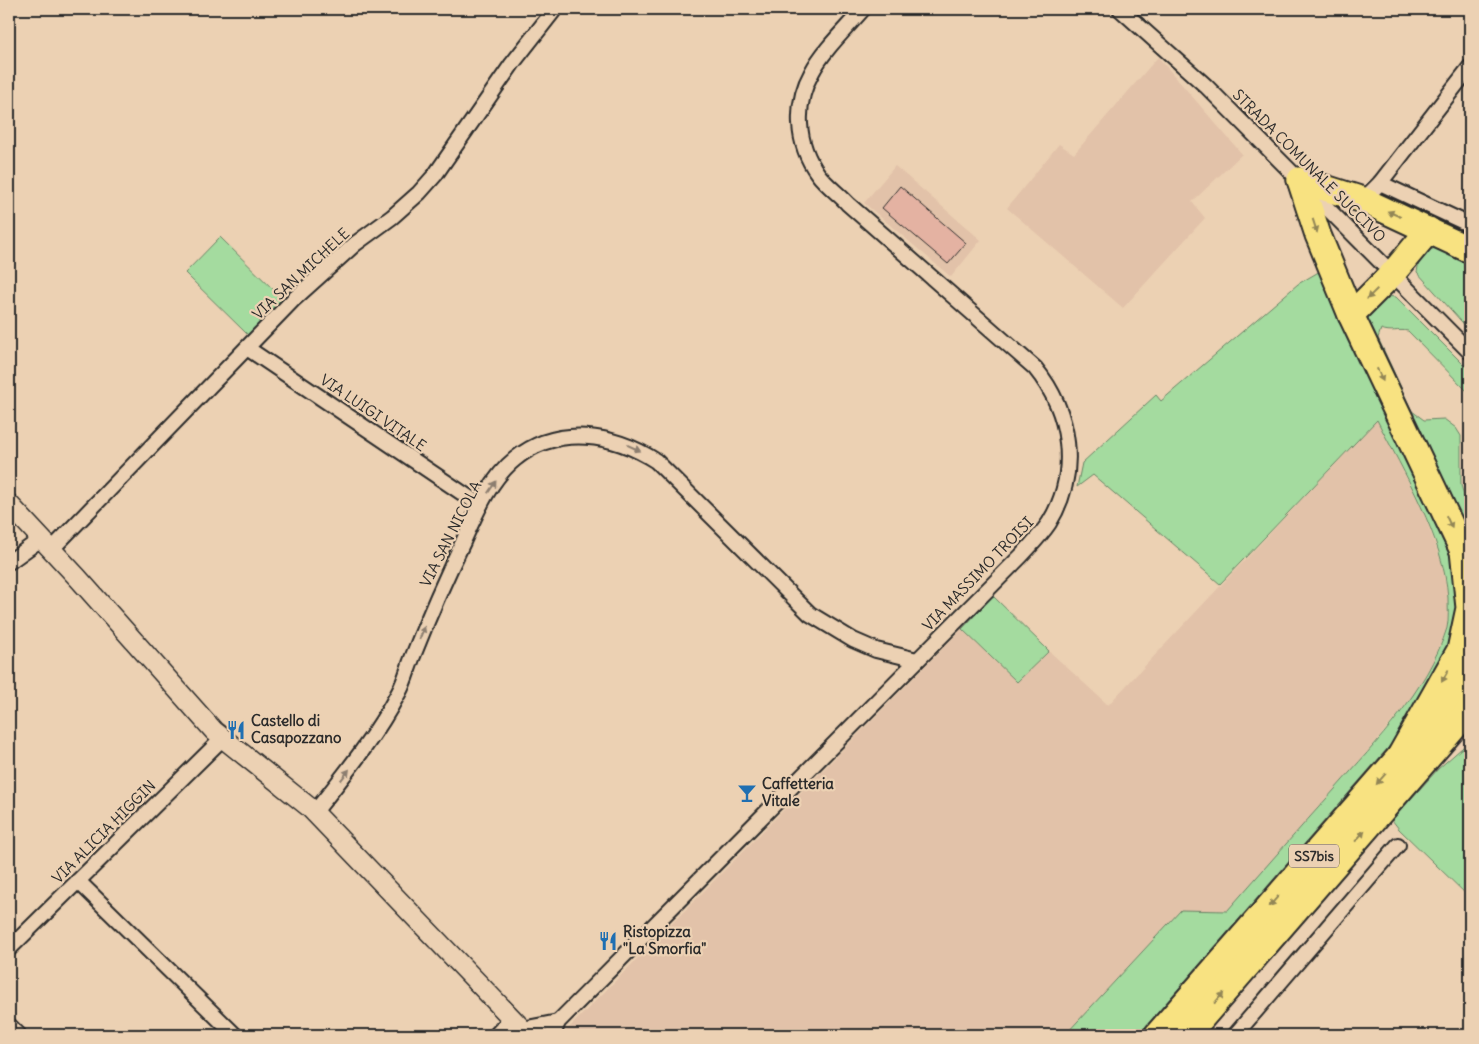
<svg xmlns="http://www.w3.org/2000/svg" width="1479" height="1044" font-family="Delius,sans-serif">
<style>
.built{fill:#e2c2a9}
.green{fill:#a4db9f;stroke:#688365}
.building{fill:#e4b2a2;stroke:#2b2b2b}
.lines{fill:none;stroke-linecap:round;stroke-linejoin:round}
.street-casing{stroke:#2b2b2b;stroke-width:18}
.secondary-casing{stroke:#2b2b2b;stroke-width:22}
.highway-casing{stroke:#2b2b2b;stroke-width:29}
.street{stroke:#ecd1b3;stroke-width:14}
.secondary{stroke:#ecd1b3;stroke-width:19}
.highway{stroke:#f8e281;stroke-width:25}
.oneway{fill:#928656}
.oneway2{fill:#8c7e6f}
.labels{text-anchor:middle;stroke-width:4.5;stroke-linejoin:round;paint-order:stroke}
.shield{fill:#ecd1b3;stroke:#655d54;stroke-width:1}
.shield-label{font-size:14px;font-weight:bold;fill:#2b2b2b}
.street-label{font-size:15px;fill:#2b2b2b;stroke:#ecd1b3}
.poi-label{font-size:15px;font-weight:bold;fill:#2b2b2b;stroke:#ecd1b3;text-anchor:start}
</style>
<rect width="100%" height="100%" fill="#ecd1b3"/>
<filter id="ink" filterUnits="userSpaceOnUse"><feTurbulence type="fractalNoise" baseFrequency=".02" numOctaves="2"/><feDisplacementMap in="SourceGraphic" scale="10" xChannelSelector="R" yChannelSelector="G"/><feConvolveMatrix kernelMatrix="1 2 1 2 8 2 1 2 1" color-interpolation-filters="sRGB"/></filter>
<g filter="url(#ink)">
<g class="built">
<polygon points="1158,57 1242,154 1192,202 1205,218 1123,308 1007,208 1059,144 1074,154"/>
<polygon points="895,166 981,240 951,277 864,203"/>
<polygon points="1377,420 1423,511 1442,564 1448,598 1447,627 1432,664 1414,695 1356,765 1227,911 1181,910 1065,1035 562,1035 962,629 1017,682 1049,651 1108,705"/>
</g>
<g class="green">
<polygon points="1387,192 1470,229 1470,238 1384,198"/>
<polygon points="220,237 284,300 249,336 185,273"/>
<path d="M1435,248H1444L1470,260V331L1417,272C1419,259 1422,253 1435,248Z"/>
<path d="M1322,270L1450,543L1461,627L1414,718L1138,1035H1065L1181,910L1227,911C1263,870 1299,829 1335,789C1377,741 1427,691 1447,628C1449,620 1448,607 1448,598C1444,538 1404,473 1377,420L1220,584L1093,475L1077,487L1082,463L1156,395L1161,401L1298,284Z"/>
<path d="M1383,296L1396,297L1470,371V394L1408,331C1398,329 1391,333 1381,329L1378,338L1412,411L1424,420L1444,419L1456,428L1461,436V485L1470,517V550L1365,316Z"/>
<polygon points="993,596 1049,651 1017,682 962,629"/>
<polygon points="1470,741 1470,898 1399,829 1392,820 1438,769"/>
</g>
<polygon class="building" points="900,186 966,243 948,264 882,208"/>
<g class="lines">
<g class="street-casing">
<g id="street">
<polyline points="1120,9 1206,86 1470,352"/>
<polyline points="1380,183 1470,225"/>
<polyline points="1363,200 1380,183 1470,67"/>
<polyline points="247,348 480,505"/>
<polyline points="51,550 294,299 355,244 392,217 419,193 435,175 512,64 555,9"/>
<polyline points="9,562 41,539"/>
<path d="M314,813C345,774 376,736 399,692C405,681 408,668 413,656C428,618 445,579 463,542C476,513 490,479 515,459C558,424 614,434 656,461L810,614L853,640L876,650L917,660"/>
<polyline points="78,881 235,1035"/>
<polyline points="9,949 223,738"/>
<polyline points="9,1025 19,1035"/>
<polyline points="522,1029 558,1022"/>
<polyline points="496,1035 512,1018"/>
<path d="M553,1035L558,1022L1021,556C1031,545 1041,535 1049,523C1080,473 1071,412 1035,368L848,204C839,194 826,185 818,174C796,144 794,104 812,72C824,49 846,29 863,9"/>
<polyline points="1235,1035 1398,845"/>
</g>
</g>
<g class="secondary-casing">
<polyline id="secondary" points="9,504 78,578 214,731 309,807 528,1035"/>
</g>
<g class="highway-casing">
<g id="highway">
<polyline points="1300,180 1318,235 1351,315 1463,551 1469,608 1460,650 1400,756"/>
<polyline points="1300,180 1363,200 1470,250"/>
<polyline points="1351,315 1393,273 1429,230"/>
<polyline points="1157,1035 1470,676"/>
<polyline points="1187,1035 1470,709"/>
</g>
</g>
<use href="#street" class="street"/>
<use href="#secondary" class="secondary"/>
<use href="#highway" class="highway"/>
</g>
<defs><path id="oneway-solid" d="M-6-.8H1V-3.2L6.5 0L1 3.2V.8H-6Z" transform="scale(1.25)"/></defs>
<g class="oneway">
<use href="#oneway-solid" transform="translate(1394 214) rotate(-156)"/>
<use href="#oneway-solid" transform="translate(1315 226) rotate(72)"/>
<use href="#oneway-solid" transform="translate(1372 294) rotate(135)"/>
<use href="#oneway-solid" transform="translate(1380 375) rotate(65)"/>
<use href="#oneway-solid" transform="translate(1449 522) rotate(65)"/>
<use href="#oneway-solid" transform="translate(1445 676) rotate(119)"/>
<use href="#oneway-solid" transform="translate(1381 779) rotate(131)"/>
<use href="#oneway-solid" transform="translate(1360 836) rotate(-49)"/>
<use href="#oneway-solid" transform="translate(1274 901) rotate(131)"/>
<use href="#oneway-solid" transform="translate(1219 998) rotate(-49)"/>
</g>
<g class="oneway2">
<use href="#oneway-solid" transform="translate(634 448) rotate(25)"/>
<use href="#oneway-solid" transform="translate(492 487) rotate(-56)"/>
<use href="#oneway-solid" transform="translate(422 633) rotate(-68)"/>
<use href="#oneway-solid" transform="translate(345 775) rotate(-52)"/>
</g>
</g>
<defs>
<g id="restaurant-bare" transform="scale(1.5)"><path d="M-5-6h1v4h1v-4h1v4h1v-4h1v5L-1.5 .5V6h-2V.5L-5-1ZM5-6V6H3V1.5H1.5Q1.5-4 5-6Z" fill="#1f6fb2" stroke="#ecd1b3" stroke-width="2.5" paint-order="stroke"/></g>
<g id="bar-bare" transform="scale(1.5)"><path d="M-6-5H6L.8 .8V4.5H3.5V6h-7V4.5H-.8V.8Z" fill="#1f6fb2" stroke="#ecd1b3" stroke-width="2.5" paint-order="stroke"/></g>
</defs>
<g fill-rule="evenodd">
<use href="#restaurant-bare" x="236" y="730"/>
<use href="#bar-bare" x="747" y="793"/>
<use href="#restaurant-bare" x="608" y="941"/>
</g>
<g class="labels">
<rect class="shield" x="1289" y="844.5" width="50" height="23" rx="4"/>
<g class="shield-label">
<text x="1314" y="861">SS7bis</text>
</g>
<g class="street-label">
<text transform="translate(1309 166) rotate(45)" y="5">STRADA COMUNALE SUCCIVO</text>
<text transform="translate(301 274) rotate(-43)" y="5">VIA SAN MICHELE</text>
<text transform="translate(373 413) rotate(34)" y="5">VIA LUIGI VITALE</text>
<text transform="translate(451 534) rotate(-63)" y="5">VIA SAN NICOLA</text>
<text transform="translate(978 574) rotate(-46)" y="5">VIA MASSIMO TROISI</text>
<text transform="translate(104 832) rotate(-45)" y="5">VIA ALICIA HIGGIN</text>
</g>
<g class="poi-label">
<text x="251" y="726">Castello di<tspan x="251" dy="17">Casapozzano</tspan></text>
<text x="762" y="789">Caffetteria<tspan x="762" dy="17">Vitale</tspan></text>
<text x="623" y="937">Ristopizza<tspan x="623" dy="17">"La Smorfia"</tspan></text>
</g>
</g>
<rect width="1479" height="1044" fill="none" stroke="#ecd1b3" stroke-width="30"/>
<rect x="15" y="15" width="1449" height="1014" fill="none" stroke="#2b2b2b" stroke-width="2" filter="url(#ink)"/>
</svg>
